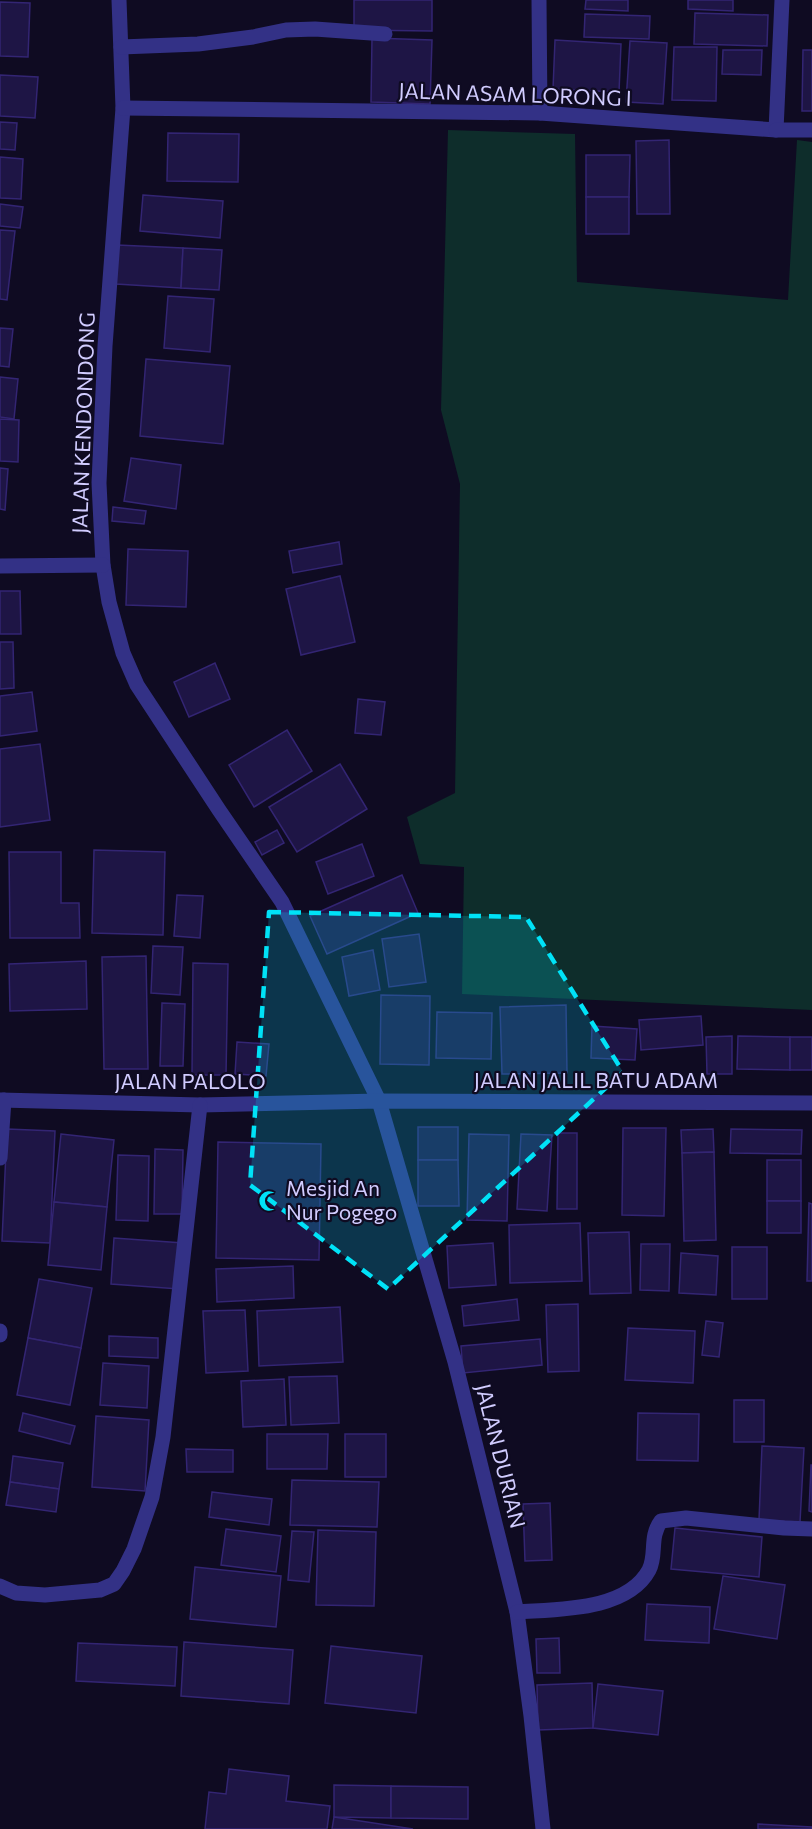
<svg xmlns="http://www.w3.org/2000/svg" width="812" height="1829" font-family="Commissioner,sans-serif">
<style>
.green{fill:#0e2d2b}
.building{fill:#1e1545;stroke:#332573;stroke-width:1.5}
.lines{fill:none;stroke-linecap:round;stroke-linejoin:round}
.minor{stroke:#333186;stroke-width:15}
.marked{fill:#00e2f7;fill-opacity:0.2;stroke:#00e2f7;stroke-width:4.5;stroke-dasharray:12 8;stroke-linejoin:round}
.labels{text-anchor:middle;stroke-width:4.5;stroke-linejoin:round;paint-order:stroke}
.street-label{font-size:21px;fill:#d1ccff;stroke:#0f0b22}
.poi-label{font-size:21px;fill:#d1ccff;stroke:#0f0b22;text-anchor:start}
</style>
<rect width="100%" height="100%" fill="#0f0b22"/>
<polygon class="green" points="448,130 575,134 577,282 788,300 797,140 812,142 812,1010 462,994 464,867 420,864 407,817 455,793 460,484 441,410"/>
<g class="building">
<polygon points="354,0 432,0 432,31 354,30"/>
<polygon points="586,0 628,0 628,11 585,9"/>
<polygon points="688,0 733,0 733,11 688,9"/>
<polygon points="0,2 30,3 28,57 0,56"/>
<polygon points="695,13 768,15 767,46 694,44"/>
<polygon points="585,14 650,16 649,39 584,37"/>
<polygon points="372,38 432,40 430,104 371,102"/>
<polygon points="555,40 621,44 619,92 553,89"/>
<polygon points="630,41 667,43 663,104 626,102"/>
<polygon points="674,47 717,47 716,101 672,100"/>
<polygon points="723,50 762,50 761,75 722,74"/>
<polygon points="803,50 812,50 812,111 802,111"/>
<polygon points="0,75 38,77 35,118 0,116"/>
<polygon points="0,122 17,123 15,150 0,149"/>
<polygon points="168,133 239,134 238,182 167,181"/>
<polygon points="669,140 670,214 637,214 636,141"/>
<polygon points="586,155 630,155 629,197 586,197"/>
<polygon points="0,157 23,159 21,199 0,198"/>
<polygon points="143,195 223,201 220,238 140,231"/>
<rect x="586" y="197" width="43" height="37"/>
<polygon points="0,204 23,207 20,228 0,226"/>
<polygon points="0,230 15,231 7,300 0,299"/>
<polygon points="117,245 183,248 181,288 116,284"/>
<polygon points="183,248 222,250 219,290 181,288"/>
<polygon points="168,296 214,299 210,352 164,348"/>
<polygon points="0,328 13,329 9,367 0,366"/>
<polygon points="146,359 230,366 223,444 140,436"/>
<polygon points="0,377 18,379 14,419 0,417"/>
<polygon points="0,419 19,420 18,462 0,461"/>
<polygon points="131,458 181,465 176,509 124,501"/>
<polygon points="0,468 8,469 5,510 0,509"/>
<polygon points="113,507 146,511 144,524 112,521"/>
<polygon points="339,542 342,564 293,573 289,551"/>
<polygon points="128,549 188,551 186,607 126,605"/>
<polygon points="340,576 355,642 301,655 286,589"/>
<polygon points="0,591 20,591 21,634 0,634"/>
<polygon points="0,642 13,642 14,688 0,689"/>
<polygon points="215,663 230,699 189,717 174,682"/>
<polygon points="32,692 37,731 0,736 0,696"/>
<polygon points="358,699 385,702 381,735 355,733"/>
<polygon points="287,730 312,771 254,807 229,765"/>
<polygon points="40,744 50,820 0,827 0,749"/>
<polygon points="340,764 367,809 297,852 269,807"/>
<polygon points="277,830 284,843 262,855 255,842"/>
<polygon points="362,844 374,876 328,894 316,862"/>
<polygon points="94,850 165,852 163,935 92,933"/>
<polygon points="9,852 61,852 61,903 79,903 80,938 10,938"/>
<polygon points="402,875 418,913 327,954 310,916"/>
<polygon points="177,895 203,896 200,938 174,936"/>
<polygon points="419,934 426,982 389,987 382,939"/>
<polygon points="153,946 183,947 180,995 151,993"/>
<polygon points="373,950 380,990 349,996 342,957"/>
<polygon points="146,956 148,1069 104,1069 102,957"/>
<polygon points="86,961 87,1009 10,1011 9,964"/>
<polygon points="193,963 228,964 226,1075 192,1075"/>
<polygon points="381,995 430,996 429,1065 380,1064"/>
<polygon points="162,1003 185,1004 183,1066 160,1066"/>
<polygon points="566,1005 567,1073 502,1074 500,1007"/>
<polygon points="437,1012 492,1013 491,1059 436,1058"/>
<polygon points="701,1016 703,1045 641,1050 639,1020"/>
<polygon points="592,1026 637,1029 635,1060 591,1058"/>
<polygon points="732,1036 732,1074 707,1074 706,1037"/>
<polygon points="738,1036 790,1037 790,1070 737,1069"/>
<rect x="790" y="1037" width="22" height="33"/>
<polygon points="237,1042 269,1044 266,1076 235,1074"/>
<rect x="418" y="1127" width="40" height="33"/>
<polygon points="623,1128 666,1128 664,1216 622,1215"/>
<polygon points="7,1129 55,1131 50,1243 2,1241"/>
<polygon points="713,1129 714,1152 682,1153 681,1130"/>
<polygon points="731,1129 802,1130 801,1154 730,1153"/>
<polygon points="558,1133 577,1133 577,1209 557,1209"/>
<polygon points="61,1134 114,1140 107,1207 54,1202"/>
<polygon points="469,1134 509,1135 507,1221 467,1220"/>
<polygon points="521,1134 552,1135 547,1211 517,1209"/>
<polygon points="218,1142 321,1144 319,1260 216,1258"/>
<polygon points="155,1149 183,1150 182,1214 154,1214"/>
<polygon points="714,1152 716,1240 684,1241 682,1153"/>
<polygon points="118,1155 149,1156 148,1221 116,1220"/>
<polygon points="418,1160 458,1160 459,1206 418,1206"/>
<rect x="767" y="1160" width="34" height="41"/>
<rect x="767" y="1201" width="34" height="32"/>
<polygon points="54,1202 107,1207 101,1270 48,1265"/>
<polygon points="809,1203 812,1204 812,1281 807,1281"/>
<polygon points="580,1223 582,1281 510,1283 509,1225"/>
<polygon points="629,1232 631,1293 590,1294 588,1233"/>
<polygon points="114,1238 183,1243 179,1289 111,1284"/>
<polygon points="493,1243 496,1285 449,1288 447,1246"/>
<polygon points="641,1244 670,1244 669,1291 640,1290"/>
<rect x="732" y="1247" width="35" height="52"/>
<polygon points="681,1253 718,1256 716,1295 679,1293"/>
<polygon points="293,1266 294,1298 217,1302 216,1269"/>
<polygon points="39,1279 92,1288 81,1348 28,1338"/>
<polygon points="517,1299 519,1320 464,1326 462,1306"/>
<polygon points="578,1304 579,1371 548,1372 546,1305"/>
<polygon points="340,1307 343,1362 259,1366 257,1311"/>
<polygon points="245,1310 248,1371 206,1373 203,1311"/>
<polygon points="706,1321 723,1323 719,1357 702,1355"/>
<polygon points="628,1328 695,1331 693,1383 625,1380"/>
<polygon points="109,1336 158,1338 158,1358 109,1356"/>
<polygon points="28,1338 81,1348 70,1405 17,1395"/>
<polygon points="540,1339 542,1365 463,1373 461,1346"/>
<polygon points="103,1363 149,1366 147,1408 100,1405"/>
<polygon points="337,1376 339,1423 291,1425 289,1377"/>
<polygon points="284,1379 286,1425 243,1427 241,1381"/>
<rect x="734" y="1400" width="30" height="42"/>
<polygon points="23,1413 75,1426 70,1444 19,1431"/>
<polygon points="638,1413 699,1414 698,1461 637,1460"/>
<polygon points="96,1416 149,1420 145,1491 92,1487"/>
<polygon points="267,1434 328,1434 327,1469 267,1469"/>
<rect x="345" y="1434" width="41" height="43"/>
<polygon points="762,1446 804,1448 800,1522 759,1520"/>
<polygon points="186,1449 233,1450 233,1472 187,1472"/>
<polygon points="13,1456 63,1463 59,1489 10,1482"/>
<polygon points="811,1465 812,1465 812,1512 809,1511"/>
<polygon points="292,1480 379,1482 377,1527 290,1525"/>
<polygon points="10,1482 59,1489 56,1512 6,1505"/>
<polygon points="212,1492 272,1499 269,1525 209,1517"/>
<polygon points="550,1503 552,1560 525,1561 523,1504"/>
<polygon points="675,1528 762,1537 759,1577 671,1569"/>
<polygon points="226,1529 281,1536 276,1572 221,1565"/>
<polygon points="318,1530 376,1532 374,1606 316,1605"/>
<polygon points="292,1531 314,1532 309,1582 288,1580"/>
<polygon points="195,1567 281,1576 276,1627 190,1619"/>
<polygon points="723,1576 785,1585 777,1639 714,1629"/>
<polygon points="647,1604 710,1607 709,1643 645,1640"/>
<polygon points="559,1638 560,1673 537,1673 536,1639"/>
<polygon points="184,1642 293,1650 289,1704 181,1696"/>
<polygon points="78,1643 177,1647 175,1686 76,1681"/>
<polygon points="331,1646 422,1656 416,1713 325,1703"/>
<polygon points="592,1683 593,1728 538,1730 537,1685"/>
<polygon points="598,1684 663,1691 658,1735 593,1728"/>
<polygon points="229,1769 289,1776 286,1801 330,1806 327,1829 205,1829 209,1792 226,1794"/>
<polygon points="334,1785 391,1786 391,1818 334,1817"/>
<polygon points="391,1786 468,1787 468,1819 391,1818"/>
<polygon points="334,1817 413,1829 332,1829"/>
<polygon points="758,1824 812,1827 812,1829 758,1829"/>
</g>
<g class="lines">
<g class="minor">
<polyline points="119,0 123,108 105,346 99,483 103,565 109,602 123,653 137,685 219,810 282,902 379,1101 455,1362 517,1612 531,1716 543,1829"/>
<polyline points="539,0 540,113"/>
<polyline points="121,47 198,44 253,37 286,30 315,29 385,34"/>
<polyline points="123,108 540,113 776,130 782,0"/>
<polyline points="776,130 812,130"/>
<polyline points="0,566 103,565"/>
<polyline points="0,1100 200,1105 379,1101 812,1103"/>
<polyline points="0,1158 4,1100"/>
<polyline points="0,1331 0,1335"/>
<polyline points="0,1586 16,1593 45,1595 100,1590 114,1584 123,1571 134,1549 152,1497 163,1437 200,1105"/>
<path d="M517,1612C558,1609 627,1611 649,1570C657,1555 649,1537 661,1521L686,1518L784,1528L812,1529"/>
</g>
</g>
<path class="marked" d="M269,912L526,917L623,1072L388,1289L250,1185Z"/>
<defs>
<g id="mosque-bare" transform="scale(1.62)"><path d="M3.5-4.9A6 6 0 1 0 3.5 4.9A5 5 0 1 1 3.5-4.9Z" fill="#00e2f7" stroke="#0f0b22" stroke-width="2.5" paint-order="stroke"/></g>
</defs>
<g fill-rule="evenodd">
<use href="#mosque-bare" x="269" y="1201"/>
</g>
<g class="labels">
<g class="street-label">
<text transform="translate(515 95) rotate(2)" y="7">JALAN ASAM LORONG I</text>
<text transform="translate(84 423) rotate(-88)" y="7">JALAN KENDONDONG</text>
<text x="596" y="1088">JALAN JALIL BATU ADAM</text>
<text x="190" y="1089">JALAN PALOLO</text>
<text transform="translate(500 1456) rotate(76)" y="7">JALAN DURIAN</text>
</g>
<g class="poi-label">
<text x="286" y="1196">Mesjid An<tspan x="286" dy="24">Nur Pogego</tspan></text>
</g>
</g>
</svg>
